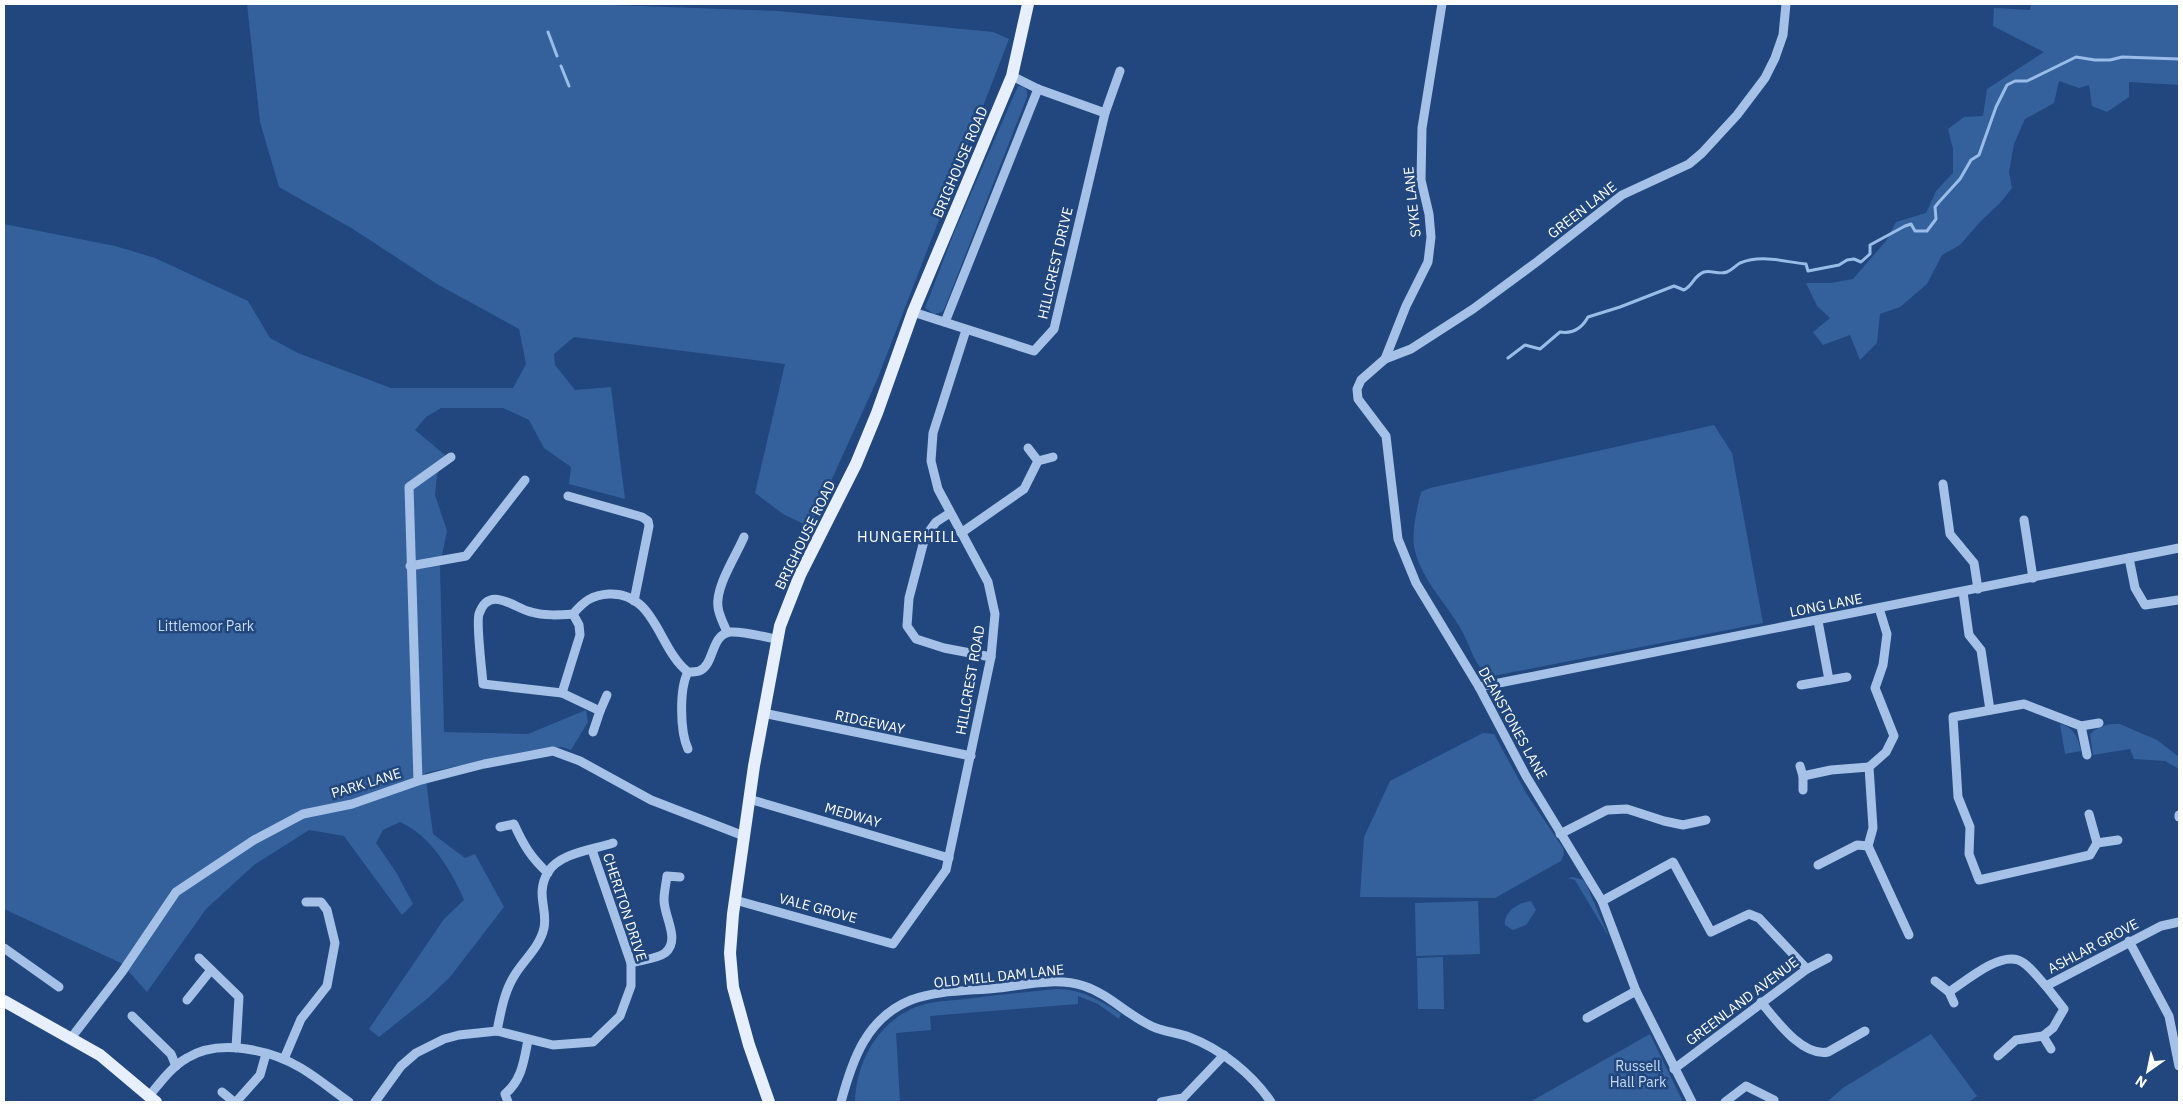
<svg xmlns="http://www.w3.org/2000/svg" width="2183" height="1106" font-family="'IBM Plex Sans',sans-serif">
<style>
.green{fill:#34619c}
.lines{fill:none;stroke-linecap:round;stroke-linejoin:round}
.stream{stroke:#99bce8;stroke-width:3}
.minor{stroke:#a5c1e7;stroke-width:9}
.major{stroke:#e7effd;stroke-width:12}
.labels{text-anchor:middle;stroke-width:5;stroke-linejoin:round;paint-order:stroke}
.street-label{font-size:14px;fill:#fff;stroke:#21477e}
.park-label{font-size:14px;fill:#c9dcf5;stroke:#21477e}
.neighbourhood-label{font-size:15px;letter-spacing:1px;fill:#fff;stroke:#21477e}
</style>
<rect width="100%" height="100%" fill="#21477e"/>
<g class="green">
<path d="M247,4H584L778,11L993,32L1009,39L877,380L810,527L783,514L755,493L785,364L574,337L554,354L555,365L575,390L611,387L625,499L569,484L571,467L544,448L529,420L503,408H441L426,417L415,430L445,455L437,475L435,495L447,531L440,565L444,732L528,734L586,710L588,722L571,750L562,747L533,750L425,773L433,834L465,858L475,854L504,907L450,977L428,998L379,1037L369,1029L444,919L464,900C452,871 430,835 400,822L383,830L376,843L396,872L413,904L402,915L344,836L309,830L254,865L206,909L147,992L121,963L4,909V224L115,246L155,258L248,301L270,338L298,353L391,388H513L526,364L519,329L437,284L353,229L279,187L260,122Z"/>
<polygon points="2031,4 2179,4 2179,85 2129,82 2129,97 2107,112 2092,106 2089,85 2079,88 2059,81 2054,103 2025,119 2014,144 2009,172 2012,188 2000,203 1980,222 1960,245 1942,255 1927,284 1900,307 1880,314 1877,343 1860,360 1850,335 1823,345 1813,332 1830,318 1817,306 1806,283 1831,283 1853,279 1886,241 1896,222 1926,213 1936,191 1953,173 1953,149 1948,129 1964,117 1983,116 1987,89 2044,52 1993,26 1994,8 2030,10"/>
<polygon points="1018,86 1024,87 1027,91 1027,97 945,307 942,312 934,314 925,308 955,230"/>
<path d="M1714,425L1732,453L1763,623L1493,676C1477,674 1470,645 1463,633C1448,604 1420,580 1414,546C1412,528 1417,509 1421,492L1430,488Z"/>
<path d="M2060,724C2074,727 2078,738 2081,751L2065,754Z"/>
<path d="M2120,724L2157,740L2179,757V769L2165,761L2134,759L2130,749L2093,755L2090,734C2099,725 2108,724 2120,724Z"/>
<polygon points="1483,733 1494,734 1526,793 1563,848 1564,854 1561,861 1495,898 1360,897 1364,837 1390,781"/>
<polygon points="1573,877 1583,880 1586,884 1609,937 1575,880 1568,878"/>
<polygon points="1478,901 1480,954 1416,956 1415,903"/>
<path d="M1531,901L1536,910L1526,925L1513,930L1505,925C1503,912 1518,903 1531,901Z"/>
<polygon points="1443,957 1444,1009 1418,1009 1417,958"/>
<path d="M1057,989C1082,989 1101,1001 1121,1014L1119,1019L1098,1004L1078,996V1004L930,1016L931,1030L896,1033L900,1102H855C856,1062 878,1022 916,1007C931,1001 949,1001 965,999C996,995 1027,992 1057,989Z"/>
<polygon points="1650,1034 1683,1102 1530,1102"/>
<polygon points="1931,1034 1977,1096 1969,1102 1827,1102 1843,1088"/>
</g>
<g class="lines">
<g class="stream">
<polyline points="548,32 557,56"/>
<polyline points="561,66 569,86"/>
<path d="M1508,358L1525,345L1540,349L1560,332C1573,334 1582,328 1588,317L1620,307L1674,286L1684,290C1694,285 1693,276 1704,272C1711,270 1720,275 1727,272C1732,270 1735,266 1740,263C1762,254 1784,262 1806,264L1808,271L1839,265L1847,260L1854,259L1861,262L1870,254V245L1905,226L1911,224L1915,231H1927L1936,219L1935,207L1939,202L1960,179L1971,160L1979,155L1996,107L2007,85L2015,81H2027L2076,57L2095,60H2110L2122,57L2179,59"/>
</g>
<g class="minor">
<polyline points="1012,76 1038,89 1105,113"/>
<polyline points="913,312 1034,351 1054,329 1105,113 1120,71"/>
<polyline points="945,322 1038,89"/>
<polyline points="1385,359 1406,306 1428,262 1431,237 1429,214 1421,180 1422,128 1442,4"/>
<polyline points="1028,448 1038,461"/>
<polyline points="1943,484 1950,534 1974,563 1978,589"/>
<polyline points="568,496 642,517 648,521 649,526 634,601"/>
<polyline points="950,513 936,522 925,537 909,598 907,626 916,639 944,648 991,657"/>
<polyline points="2024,520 2033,578"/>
<polyline points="961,533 1024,489 1038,461 1053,457"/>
<polyline points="2129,558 2135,588 2145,605 2178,600"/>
<polyline points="410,566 466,556 525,480"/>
<polyline points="1963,592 1969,635 1981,650 1990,710"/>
<polyline points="1879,608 1887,634 1883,665 1875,688 1894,736 1886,752 1869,767 1873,828 1868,846 1909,935"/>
<path d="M573,614C559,615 545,616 531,612C514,608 489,584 479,614C476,623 482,671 483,684L562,693L580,635L579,625L573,614C584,601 592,595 609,594C656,592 658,649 688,672C691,672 696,672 699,671C715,665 710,635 730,632C745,631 762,637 777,639"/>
<polyline points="1818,621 1829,680"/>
<path d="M727,632C724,624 719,616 718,607C715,587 736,556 744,537"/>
<path d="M688,672C679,689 680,732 688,749"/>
<polyline points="1801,685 1847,677"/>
<polyline points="1479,687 2179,548"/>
<polyline points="562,693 600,711 593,732"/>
<polyline points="600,711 607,695"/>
<polyline points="763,713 971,756"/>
<polyline points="2081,726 2087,755"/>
<polyline points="1800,766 1803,776 1803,790"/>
<polyline points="1803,776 1831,770 1869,767"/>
<polyline points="418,781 409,487 451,457"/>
<polyline points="749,799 949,858"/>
<polyline points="2089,814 2097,843 2090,855 1979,880 1969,854 1970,827 1958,797 1953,717 2024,704 2081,726 2099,723"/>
<polyline points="2179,815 2179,817"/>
<path d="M500,827L514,824C523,844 531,858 548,873"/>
<polyline points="1560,834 1607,810 1627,809 1664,821 1683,825 1706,820"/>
<polyline points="2097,843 2118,840"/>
<polyline points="1818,865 1857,845 1868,846"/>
<polyline points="735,900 893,944 946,870 991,657 995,614 988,582 938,489 931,461 933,433 966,330"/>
<polyline points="1602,901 1673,862 1711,932 1749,914 1759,918 1807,969"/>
<polyline points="2129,941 2169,1016 2179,1066"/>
<polyline points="4,948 59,987"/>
<polyline points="199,958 239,997 236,1048"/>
<path d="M631,963C640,960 657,959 665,953C681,940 664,917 664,900C664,892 666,884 667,876L680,877"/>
<polyline points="1935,981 1949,992 1954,1003"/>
<path d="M1949,992C1966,981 1998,953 2018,960C2028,963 2039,979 2046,986L2161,926L2179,922"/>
<polyline points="187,1000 211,970"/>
<path d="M1761,1002C1776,1020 1802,1057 1828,1052L1865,1031"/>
<polyline points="132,1016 171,1054 176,1066"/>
<polyline points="1587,1018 1636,991"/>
<path d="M497,1031C501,1011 504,991 516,973C525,959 540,946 544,928C548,909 535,894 548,872C560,853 592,850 613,843"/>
<polyline points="2043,1036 2051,1049"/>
<polyline points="71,1038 122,972 176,892 254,840 303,814 352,804 418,781 484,764 553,751 580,761 651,800 744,836"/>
<polyline points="1998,1056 2016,1040 2043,1036 2053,1028 2064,1009 2046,986"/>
<polyline points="284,1059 301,1019 327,986 335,943 327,910 321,902 306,902"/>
<polyline points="1674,1069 1807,969 1828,958"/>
<polyline points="222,1092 234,1102"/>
<path d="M149,1096C160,1083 171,1067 187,1058C219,1038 271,1050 301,1068C318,1078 333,1091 349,1102"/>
<polyline points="236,1102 260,1075 266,1054"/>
<polyline points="375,1102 401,1066 416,1053 444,1039 459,1035 497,1031 553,1045 593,1042 620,1016 631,986 631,963 592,850"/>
<path d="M508,1102L505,1094C522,1080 524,1060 528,1040"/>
<path d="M841,1102C852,1061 866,1018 911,1000C937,990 970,991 998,988C1025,985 1057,977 1084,986C1111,995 1130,1018 1156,1028C1167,1032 1178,1033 1189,1037C1221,1049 1252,1074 1271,1102"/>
<polyline points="1161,1102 1183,1098 1224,1055"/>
<polyline points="1692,1102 1636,991 1602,901 1526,776 1479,687 1416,583 1398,539 1386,436 1358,399 1357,389 1361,380 1385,359 1411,349 1473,309 1538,261 1622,195 1689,164 1702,153 1737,115 1765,78 1775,58 1783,35 1786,4"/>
<polyline points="1725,1102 1746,1086 1774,1100"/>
</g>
<g class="major">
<polyline points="4,1001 100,1055 156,1102"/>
<polyline points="769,1102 749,1045 733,987 730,953 733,914 754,766 780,626 800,575 856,464 877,413 913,312 1012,76 1028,4"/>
</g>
</g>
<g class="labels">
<g class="street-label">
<text transform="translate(960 162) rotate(-67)" y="5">BRIGHOUSE ROAD</text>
<text transform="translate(1412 202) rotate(-96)" y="5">SYKE LANE</text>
<text transform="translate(1582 210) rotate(-38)" y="5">GREEN LANE</text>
<text transform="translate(1055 263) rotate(-77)" y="5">HILLCREST DRIVE</text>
<text transform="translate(805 535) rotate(-64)" y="5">BRIGHOUSE ROAD</text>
<text transform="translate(1826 605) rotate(-11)" y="5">LONG LANE</text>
<text transform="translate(970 680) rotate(-80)" y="5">HILLCREST ROAD</text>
<text transform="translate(870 722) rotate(12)" y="5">RIDGEWAY</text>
<text transform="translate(1513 723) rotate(61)" y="5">DEANSTONES LANE</text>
<text transform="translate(366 783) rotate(-17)" y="5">PARK LANE</text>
<text transform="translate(853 815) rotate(16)" y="5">MEDWAY</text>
<text transform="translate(625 907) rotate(72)" y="5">CHERITON DRIVE</text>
<text transform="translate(818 908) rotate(15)" y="5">VALE GROVE</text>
<text transform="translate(2093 946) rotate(-28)" y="5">ASHLAR GROVE</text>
<text transform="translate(999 976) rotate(-6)" y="5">OLD MILL DAM LANE</text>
<text transform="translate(1742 1001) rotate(-37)" y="5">GREENLAND AVENUE</text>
</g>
<g class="park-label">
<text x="206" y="631">Littlemoor Park</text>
<text x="1638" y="1071">Russell<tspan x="1638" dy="16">Hall Park</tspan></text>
</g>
<g class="neighbourhood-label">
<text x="908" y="542">HUNGERHILL</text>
</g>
</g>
<rect width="2183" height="1106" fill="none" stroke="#ffffff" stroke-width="10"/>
<g transform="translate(2148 1071) rotate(213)" stroke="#21477e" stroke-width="4" paint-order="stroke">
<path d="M0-4L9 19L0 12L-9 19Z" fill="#ffffff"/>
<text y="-8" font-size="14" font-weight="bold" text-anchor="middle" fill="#ffffff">N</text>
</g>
</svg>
